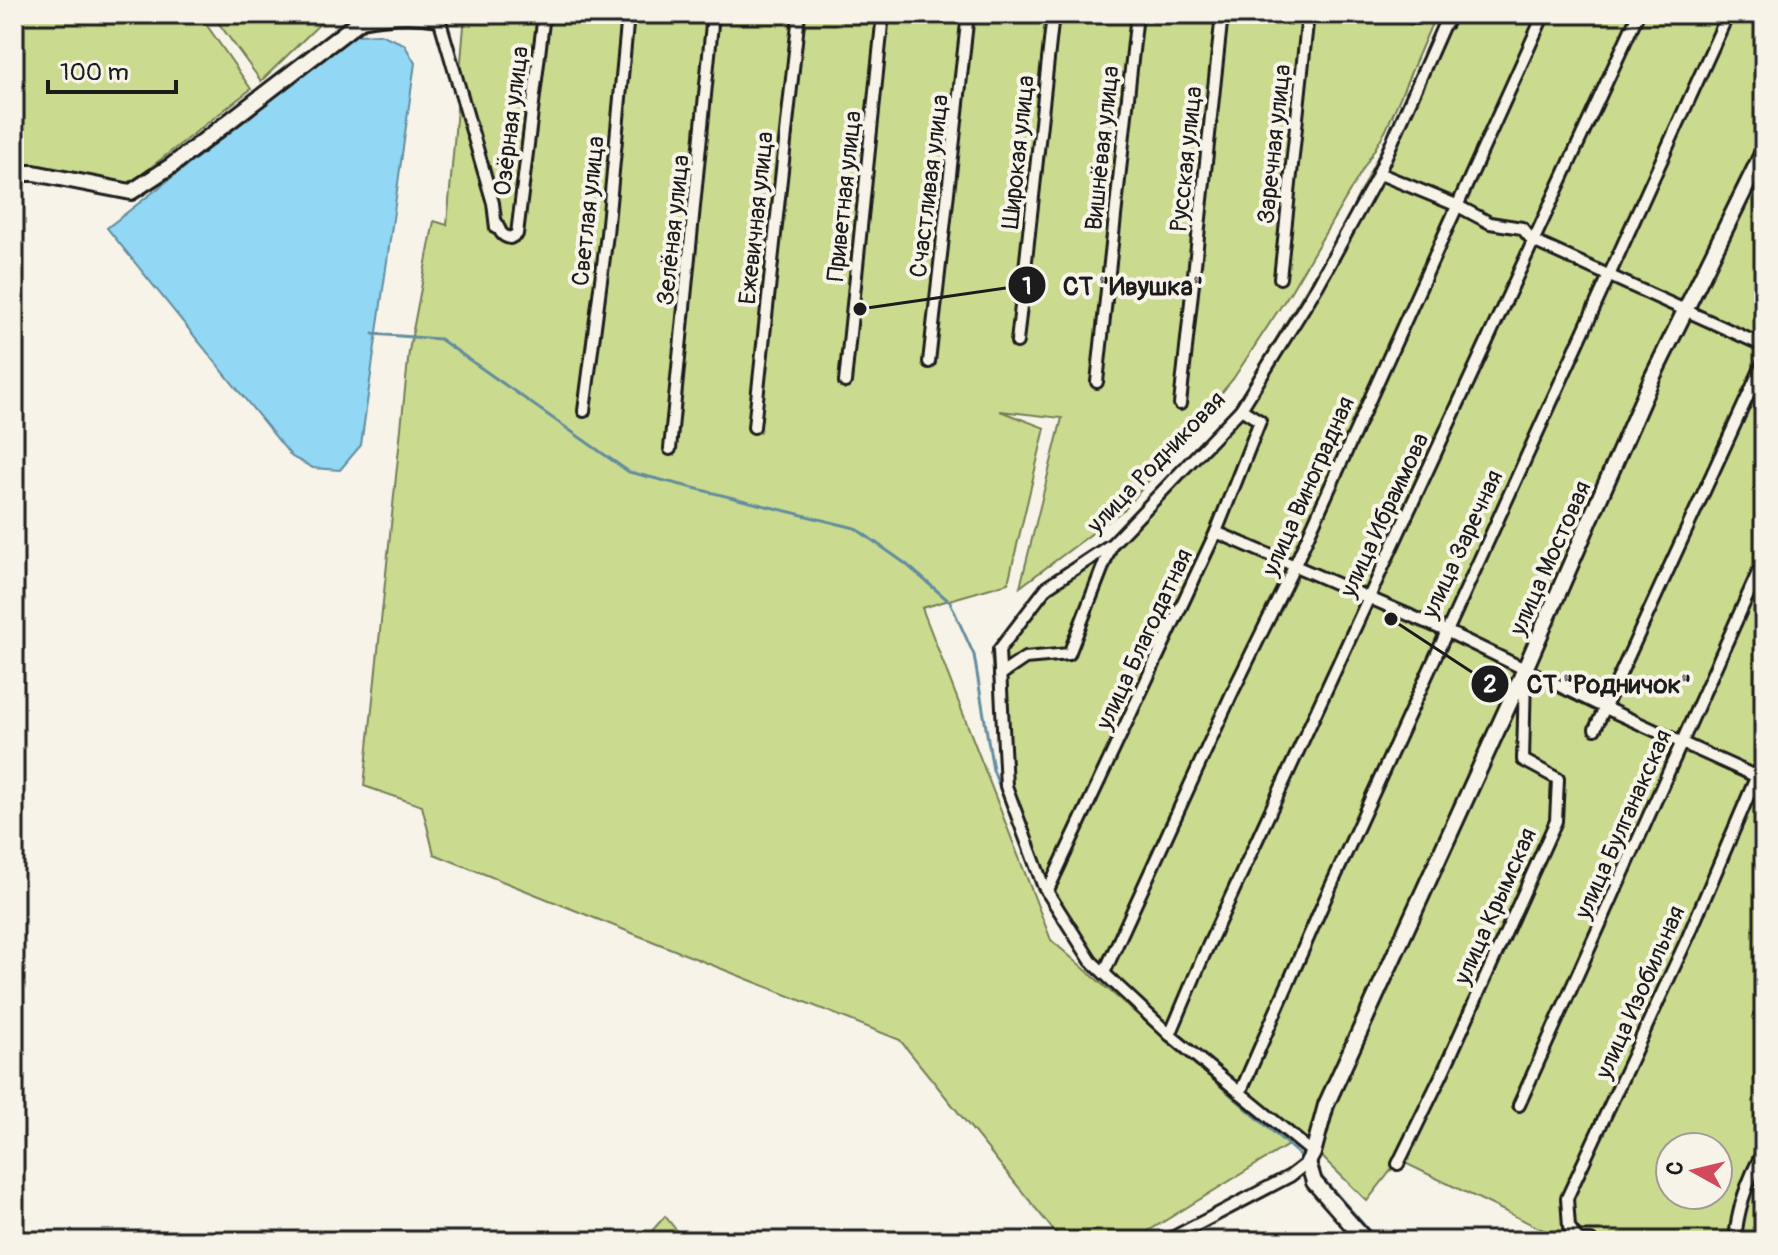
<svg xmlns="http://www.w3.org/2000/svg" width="1778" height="1255" font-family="Pangolin,sans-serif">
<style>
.green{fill:#cadb8f;stroke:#737c56;stroke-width:2;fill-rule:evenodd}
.water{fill:#92d7f4;stroke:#638c9e;stroke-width:2}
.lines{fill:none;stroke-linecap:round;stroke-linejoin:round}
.stream{stroke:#638c9e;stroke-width:3}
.street-casing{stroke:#1c1c1c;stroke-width:16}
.secondary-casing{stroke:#1c1c1c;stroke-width:20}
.street{stroke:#f7f3e8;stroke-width:10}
.secondary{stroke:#f7f3e8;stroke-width:14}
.labels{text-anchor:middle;stroke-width:8;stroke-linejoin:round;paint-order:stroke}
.street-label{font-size:24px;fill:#1c1c1c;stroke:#f7f3e8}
.leader{fill:none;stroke:#1c1c1c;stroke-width:3}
.callout-dot{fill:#1c1c1c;stroke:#f7f3e8;stroke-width:3}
.mark-label{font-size:24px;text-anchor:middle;font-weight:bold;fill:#fff}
.callout-label{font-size:26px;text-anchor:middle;font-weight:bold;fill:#1c1c1c;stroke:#f7f3e8;stroke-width:8;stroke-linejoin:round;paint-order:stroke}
</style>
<rect width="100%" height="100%" fill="#f7f3e8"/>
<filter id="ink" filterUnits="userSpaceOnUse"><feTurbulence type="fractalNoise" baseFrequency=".0125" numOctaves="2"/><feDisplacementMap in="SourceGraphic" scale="16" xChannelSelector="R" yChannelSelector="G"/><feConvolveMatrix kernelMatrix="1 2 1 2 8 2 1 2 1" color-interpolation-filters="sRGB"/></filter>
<g filter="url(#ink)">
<g class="green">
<polygon points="14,14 199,14 251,89 128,185 14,162"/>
<polygon points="212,14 330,14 261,81"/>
<polygon points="465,14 1436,14 1386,130 1291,291 1233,379 1126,508 1020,587 1062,418 1000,411 1045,428 1008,583 922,608 1051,940 1288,1145 1132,1241 1062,1241 900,1040 434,854 422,806 364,786 409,351 434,221 447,225"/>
<path d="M1448,14H1764V1143L1747,1174L1743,1215L1764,1160V1241H1566L1399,1160L1367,1201L1314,1149L1242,1090L1098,963L1041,874L1006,792L991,654L1046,583L1117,533L1234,408L1340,233ZM1670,1147H1718V1195H1670Z"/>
<polygon points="665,1216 685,1241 643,1241"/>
</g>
<polygon class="water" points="380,34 404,44 415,63 361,445 340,470 313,468 292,457 107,228 355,35"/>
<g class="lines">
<g class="stream">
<polyline points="373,334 440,339 629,472 855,528 906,564 950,602 974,655 993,770 1038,884"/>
<polyline points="1088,965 1093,972 1141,1014"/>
<polyline points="1191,1059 1305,1160"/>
<polyline points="1319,1174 1378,1241"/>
</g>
<g class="street-casing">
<g id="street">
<polyline points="439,18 493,203 496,228"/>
<polyline points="1378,173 1456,205 1490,223 1522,228 1533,241 1764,346"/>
<path d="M497,223C500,231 501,236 510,238L517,234L544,14"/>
<polyline points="1280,278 1308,14"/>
<polyline points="1017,342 1053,14"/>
<polyline points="929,362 968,14"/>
<polyline points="845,382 883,14"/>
<polyline points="1097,382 1137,14"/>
<polyline points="1180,404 1222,14"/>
<polyline points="584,411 607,234 628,14"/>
<polyline points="754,427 799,14"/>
<polyline points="670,449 713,14"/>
<polyline points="1216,532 1446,631 1603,707 1764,780"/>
<polyline points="1000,675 1025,658 1069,654 1111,546"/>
<polyline points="1595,729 1764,361"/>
<polyline points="1047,892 1216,532 1260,421 1241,409"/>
<polyline points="1104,973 1233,691 1294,567 1544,14"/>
<polyline points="1170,1035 1203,957 1638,14"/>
<polyline points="1240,1093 1326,897 1728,14"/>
<polyline points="1519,1105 1764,559"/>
<polyline points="1313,1153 1170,1035 1091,961 1043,885 1006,786 999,650 1047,587 1112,544 1241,409 1318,285 1375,181 1445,22"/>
<polyline points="1398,1164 1443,1072 1556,821 1558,779 1523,760 1525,675"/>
<polyline points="1166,1241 1290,1176 1308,1162"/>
<polyline points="1591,1241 1579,1241 1569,1227 1567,1198 1688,937 1764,759"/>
<path d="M1735,1241C1737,1210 1749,1177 1764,1150"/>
</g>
</g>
<g class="secondary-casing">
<g id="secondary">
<polyline points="1406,14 1417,16"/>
<polyline points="1445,22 1448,14"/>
<path d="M14,173H34L131,192L171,166L361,20C387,15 412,13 439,18"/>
<polyline points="1366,1241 1314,1182 1308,1162 1313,1153 1326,1105 1525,669 1652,378 1764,150"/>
</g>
</g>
<use href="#street" class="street"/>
<use href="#secondary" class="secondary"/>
</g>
</g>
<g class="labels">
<g class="street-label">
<text transform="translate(511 121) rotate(-83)" y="8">Озёрная улица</text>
<text transform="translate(1274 144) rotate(-84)" y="8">Заречная улица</text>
<text transform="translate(1102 148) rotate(-84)" y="8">Вишнёвая улица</text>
<text transform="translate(1018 152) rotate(-84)" y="8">Широкая улица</text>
<text transform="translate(1186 159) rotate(-84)" y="8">Русская улица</text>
<text transform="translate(929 186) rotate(-83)" y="8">Счастливая улица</text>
<text transform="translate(844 196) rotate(-84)" y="8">Приветная улица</text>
<text transform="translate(588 211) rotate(-84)" y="8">Светлая улица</text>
<text transform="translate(756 218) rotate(-84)" y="8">Ежевичная улица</text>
<text transform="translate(673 230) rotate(-84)" y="8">Зелёная улица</text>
<text transform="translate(1156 462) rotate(-46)" y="8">улица Родниковая</text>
<text transform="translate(1308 486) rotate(-66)" y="8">улица Виноградная</text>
<text transform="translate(1384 515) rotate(-65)" y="8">улица Ибраимова</text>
<text transform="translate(1462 544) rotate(-65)" y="8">улица Заречная</text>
<text transform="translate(1550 558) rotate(-66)" y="8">улица Мостовая</text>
<text transform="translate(1144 639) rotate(-65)" y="8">улица Благодатная</text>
<text transform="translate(1623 824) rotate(-66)" y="8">улица Булганакская</text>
<text transform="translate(1495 906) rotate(-66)" y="8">улица Крымская</text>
<text transform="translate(1640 992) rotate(-66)" y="8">улица Изобильная</text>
</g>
</g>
<path class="leader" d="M860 309L1027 285M1391 619L1490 684"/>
<g class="callout-dot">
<circle cx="860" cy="309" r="8"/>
<circle cx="1391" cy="619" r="8"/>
<circle cx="1027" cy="285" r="20"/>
<circle cx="1490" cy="684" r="20"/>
</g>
<g class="mark-label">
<text x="1027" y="294">1</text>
<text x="1490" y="692">2</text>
</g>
<g class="callout-label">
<text x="1133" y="295">СТ "Ивушка"</text>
<text x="1609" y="693">СТ "Родничок"</text>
</g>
<rect width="1778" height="1255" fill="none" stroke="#f7f3e8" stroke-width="48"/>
<rect x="24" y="24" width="1730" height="1207" fill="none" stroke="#1c1c1c" stroke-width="3" filter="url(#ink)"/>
<g transform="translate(1694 1171) rotate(278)"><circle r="38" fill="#f7f3e8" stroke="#9f9d96" stroke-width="2"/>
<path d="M0-6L14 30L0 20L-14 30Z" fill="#d1495b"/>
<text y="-12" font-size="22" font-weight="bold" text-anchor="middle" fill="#1c1c1c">С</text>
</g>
<path d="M48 80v12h128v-12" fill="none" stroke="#1c1c1c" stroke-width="4"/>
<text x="60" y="80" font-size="24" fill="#1c1c1c" stroke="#f7f3e8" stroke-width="6" paint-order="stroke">100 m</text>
</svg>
